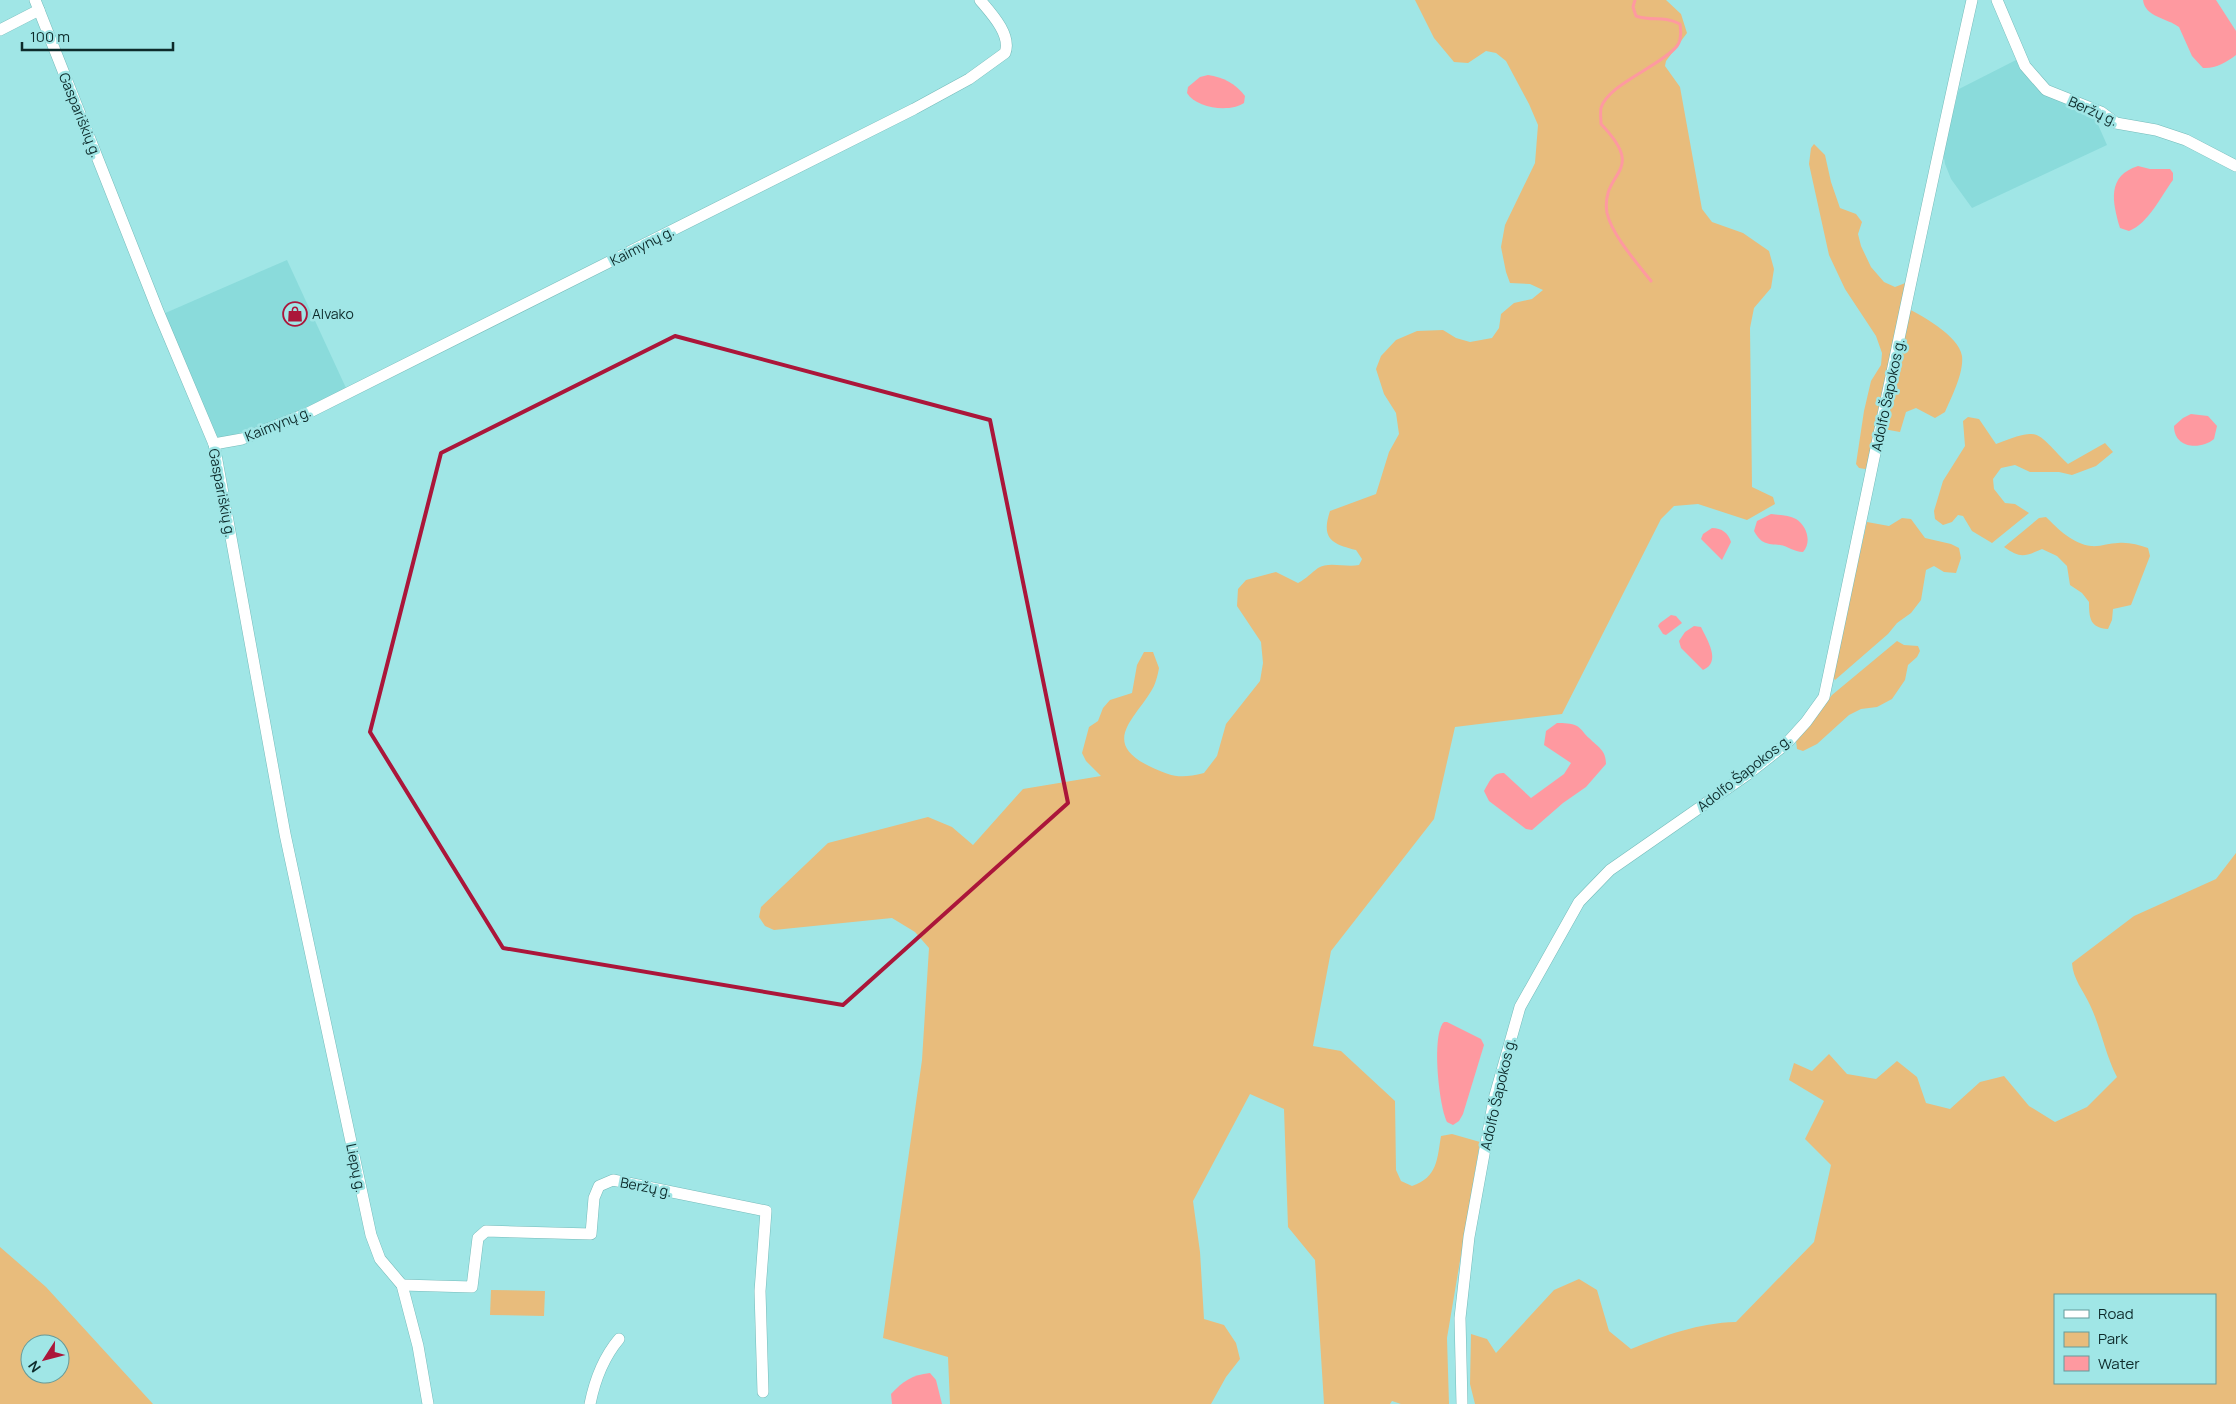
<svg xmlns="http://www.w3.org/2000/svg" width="2236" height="1404" font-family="Manrope,sans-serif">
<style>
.built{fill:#8adbdb}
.green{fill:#e8bc7c;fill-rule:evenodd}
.water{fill:#fe99a0}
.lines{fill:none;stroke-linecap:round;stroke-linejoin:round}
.stream{stroke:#fe99a0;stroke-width:3}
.minor-casing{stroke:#75bbba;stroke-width:12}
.minor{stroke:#fff;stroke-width:11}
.marked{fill:none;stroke:#ab163a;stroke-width:4;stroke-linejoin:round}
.labels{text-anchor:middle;stroke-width:5;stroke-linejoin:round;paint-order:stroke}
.street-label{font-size:14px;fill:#0d2b2b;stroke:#a0e6e6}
.poi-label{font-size:14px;fill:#0d2b2b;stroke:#a0e6e6;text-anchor:start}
</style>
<rect width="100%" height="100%" fill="#a0e6e6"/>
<g class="built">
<polygon points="2018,59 2033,83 2092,111 2107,145 1972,208 1951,179 1945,164 1943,151 1959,89"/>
<polygon points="287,260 346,388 297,412 222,439 216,437 163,314"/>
</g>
<g class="green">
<path d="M1415,0H1666L1681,14L1687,33L1666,61L1665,66L1680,87L1702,209L1712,222L1743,233L1769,251L1774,269L1771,288L1754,308L1750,328L1752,487L1773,497L1775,504L1747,520L1698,504L1674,506L1661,519L1562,714L1455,727L1434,819L1331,951L1313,1046L1341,1051L1395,1101L1396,1170L1401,1181L1412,1186C1438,1177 1437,1159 1441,1136L1452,1134L1480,1142L1447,1338L1449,1404H1401L1392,1401L1390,1404H1324L1315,1260L1288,1227L1284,1109L1250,1094L1193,1201L1200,1252L1204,1319L1224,1325L1236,1343L1240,1359L1226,1377L1211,1404H950L948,1357L883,1338L922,1060L929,948L915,932L892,918L774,930L765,926L759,917L761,907L828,843L928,817L952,827L973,845L1023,789L1101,776L1086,761L1082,753L1089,727L1098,721L1103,708L1110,700L1132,693L1137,665L1144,652H1153L1159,668C1158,674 1156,681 1154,686C1139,716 1098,741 1149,766C1172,777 1180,779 1204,773L1217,756L1226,724L1260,681L1263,663L1261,642L1237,606L1238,589L1246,580L1276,572L1298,583C1307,578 1311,573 1318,568C1329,561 1346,568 1359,565L1362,559L1356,550C1331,544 1321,538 1330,511L1376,494L1389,452L1399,434L1396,413L1384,394L1376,369L1381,356L1396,340L1417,331L1443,330L1456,338L1470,342L1492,338L1499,328L1501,314L1514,303L1532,299L1543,290L1530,284L1510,283L1506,272L1501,247L1505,225L1535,163L1538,125L1529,104L1506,61L1496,53L1486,51L1468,63L1454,62L1434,38Z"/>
<path d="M1814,144L1825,155L1831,182L1840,208L1856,214L1862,222L1858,234L1861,246L1871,267L1884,282L1895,287L1908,282L1901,305C1919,314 1959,335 1962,356C1964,373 1951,398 1945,412L1935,418L1916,408L1906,412L1900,432L1878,428L1870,466L1865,469L1859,468L1856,464L1864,411L1871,381L1881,365L1882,353L1876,336L1845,289L1829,255L1809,164L1811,148Z"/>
<path d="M1968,417L1979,419L1996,444C2042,426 2035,432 2068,464L2105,443L2113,452L2096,466L2072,475L2059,472H2030L2015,465L2001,468L1993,479L1994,489L2005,503L2015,504L2029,513L1992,543L1972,531L1963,516L1958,515L1952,522L1943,525L1935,519L1934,511L1943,481L1965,446L1963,421Z"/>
<path d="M2046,517C2058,529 2073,544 2091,546C2100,547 2109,543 2118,543C2129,542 2138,545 2148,548L2150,556L2131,605L2113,609L2112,620L2108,629C2090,628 2089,618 2089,602L2082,593L2070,585L2067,566L2057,556L2042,549C2024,557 2020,558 2004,547L2039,518Z"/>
<polygon points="1902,518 1911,519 1925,538 1951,544 1959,548 1961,558 1956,573 1944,572 1934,566 1926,570 1921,600 1911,613 1897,623 1888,634 1835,680 1832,676 1867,522 1889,526"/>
<polygon points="1897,641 1904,645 1918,646 1920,651 1917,657 1908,665 1905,680 1892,699 1877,707 1861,709 1849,715 1817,744 1803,751 1797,749 1796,741 1832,695"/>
<path d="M2236,853V1404H1475L1470,1384L1471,1334L1487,1339L1496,1353L1554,1290L1579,1279L1597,1290L1609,1331L1631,1349C1666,1335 1698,1323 1736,1322L1814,1242L1831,1165L1805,1139L1824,1101L1789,1080L1794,1063L1812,1071L1829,1054L1847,1074L1876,1079L1897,1061L1917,1077L1926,1103L1950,1109L1980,1082L2004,1076L2029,1106L2055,1122L2087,1107L2117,1077C2105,1054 2101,1028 2090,1005C2083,990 2073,979 2072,963L2134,916L2216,879ZM2055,1295H2215V1383H2055Z"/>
<path d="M0,1247L46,1287L153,1404H0ZM30,1344H60V1374H30Z"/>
<polygon points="491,1290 545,1291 544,1316 490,1315"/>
</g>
<g class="water">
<path d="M2143,0H2216L2236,31V55C2227,62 2215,69 2203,68L2192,56L2179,27C2167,18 2145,17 2143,0Z"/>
<path d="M1208,75C1223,77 1236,84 1245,96L1244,103C1229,113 1196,108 1187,93L1188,87L1200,77Z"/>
<path d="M2138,166L2150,169H2170L2173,173V180C2161,196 2149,223 2129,231L2120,228C2112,201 2107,176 2138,166Z"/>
<path d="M2191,414L2208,416L2217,426L2214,439C2201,450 2174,449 2174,426L2183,418Z"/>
<path d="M1771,514C1779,515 1789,515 1796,519C1807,526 1812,542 1803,552C1794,552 1788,546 1780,545C1767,544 1761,544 1754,531L1757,521Z"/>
<path d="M1712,528C1722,528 1728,533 1731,542L1722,560L1701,539L1703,534Z"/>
<polygon points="1671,615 1676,616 1682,623 1666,635 1663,634 1658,626 1660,623"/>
<path d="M1694,626L1701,627C1707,640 1722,662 1703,670L1681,648L1679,641L1685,632Z"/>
<path d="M1557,723C1564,723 1571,723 1577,726C1582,729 1585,735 1589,738C1598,747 1606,750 1606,764L1586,787L1563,803L1532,830L1526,829L1489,801L1484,791C1489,782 1493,772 1504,773L1531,798L1564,774L1571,763L1544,745L1546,731Z"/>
<path d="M1444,1022H1447L1481,1039L1484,1045L1463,1114L1459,1121L1453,1125L1447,1122C1439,1107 1431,1034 1444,1022Z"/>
<path d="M930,1373L936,1380L942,1404H892L891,1394C903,1381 912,1375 930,1373Z"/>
</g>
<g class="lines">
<path class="stream" d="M1635,0L1633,7L1636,16C1654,22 1661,15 1680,24C1681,31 1682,40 1677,46C1661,66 1608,84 1601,108C1600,113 1601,119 1601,124C1649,174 1600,170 1607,213C1612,235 1637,263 1651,281"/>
<g class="minor-casing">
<g id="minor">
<polyline points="35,0 158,311 214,444 285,834 371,1235 380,1259 402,1285 418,1346 428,1404"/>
<polyline points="1997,0 2025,66 2046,90 2101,112 2116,123 2156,130 2186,140 2236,166"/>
<polyline points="0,30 39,10"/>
<path d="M214,444L242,439L308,413L914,109L969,79L1005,53C1012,35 991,13 980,0"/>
<polyline points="402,1285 472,1287 478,1238 486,1231 591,1234 594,1198 599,1186 613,1180 766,1211 760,1291 763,1392"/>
<path d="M590,1404C595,1379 603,1358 619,1339"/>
<path d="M1462,1404L1460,1318L1469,1237L1494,1099L1520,1007L1579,902L1610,870L1748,774L1786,744L1806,722L1824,697C1873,465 1920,232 1972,0"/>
</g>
</g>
<use href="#minor" class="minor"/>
</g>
<path class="marked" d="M675,336L990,420L1068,803L843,1005L503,948L370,732L441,453Z"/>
<defs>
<g id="shop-ring" transform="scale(1.25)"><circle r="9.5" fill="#a0e6e6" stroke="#ab163a" stroke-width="1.5"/><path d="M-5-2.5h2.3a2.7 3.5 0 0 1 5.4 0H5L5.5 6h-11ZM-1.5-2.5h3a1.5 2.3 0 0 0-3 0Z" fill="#ab163a"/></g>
</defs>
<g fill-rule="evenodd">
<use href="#shop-ring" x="295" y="314"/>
</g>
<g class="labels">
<g class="street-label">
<text transform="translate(2093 111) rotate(24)" y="5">Beržų g.</text>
<text transform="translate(80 115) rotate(68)" y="5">Gaspariškių g.</text>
<text transform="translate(642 246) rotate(-27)" y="5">Kaimynų g.</text>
<text transform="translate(1888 395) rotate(-78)" y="5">Adolfo Šapokos g.</text>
<text transform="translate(278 424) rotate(-22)" y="5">Kaimynų g.</text>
<text transform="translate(222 493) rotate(79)" y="5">Gaspariškių g.</text>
<text transform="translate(1744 773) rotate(-38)" y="5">Adolfo Šapokos g.</text>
<text transform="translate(1498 1094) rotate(-77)" y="5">Adolfo Šapokos g.</text>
<text transform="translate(356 1168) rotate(78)" y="5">Liepų g.</text>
<text transform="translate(646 1187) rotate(11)" y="5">Beržų g.</text>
</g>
<g class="poi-label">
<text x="312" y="319">Alvako</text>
</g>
</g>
<rect x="2054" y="1294" width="162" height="90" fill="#a0e6e6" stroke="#659b9b"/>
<rect x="2064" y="1310" width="25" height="8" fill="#ffffff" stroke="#659b9b"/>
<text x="2098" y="1319" font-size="15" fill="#0d2b2b">Road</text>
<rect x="2064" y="1332" width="25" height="15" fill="#e8bc7c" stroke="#659b9b"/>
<text x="2098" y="1344" font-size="15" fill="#0d2b2b">Park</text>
<rect x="2064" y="1356" width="25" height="15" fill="#fe99a0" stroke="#659b9b"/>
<text x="2098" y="1369" font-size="15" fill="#0d2b2b">Water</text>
<g transform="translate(45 1359) rotate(234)"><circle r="24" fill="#a0e6e6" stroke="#659b9b"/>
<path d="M0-4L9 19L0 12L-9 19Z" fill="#ab163a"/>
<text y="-8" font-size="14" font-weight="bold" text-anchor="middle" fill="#0d2b2b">N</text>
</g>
<path d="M22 42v8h151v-8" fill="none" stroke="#0d2b2b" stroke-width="2.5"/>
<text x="30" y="42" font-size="15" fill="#0d2b2b" stroke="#a0e6e6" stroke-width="4" paint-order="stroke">100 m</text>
</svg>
